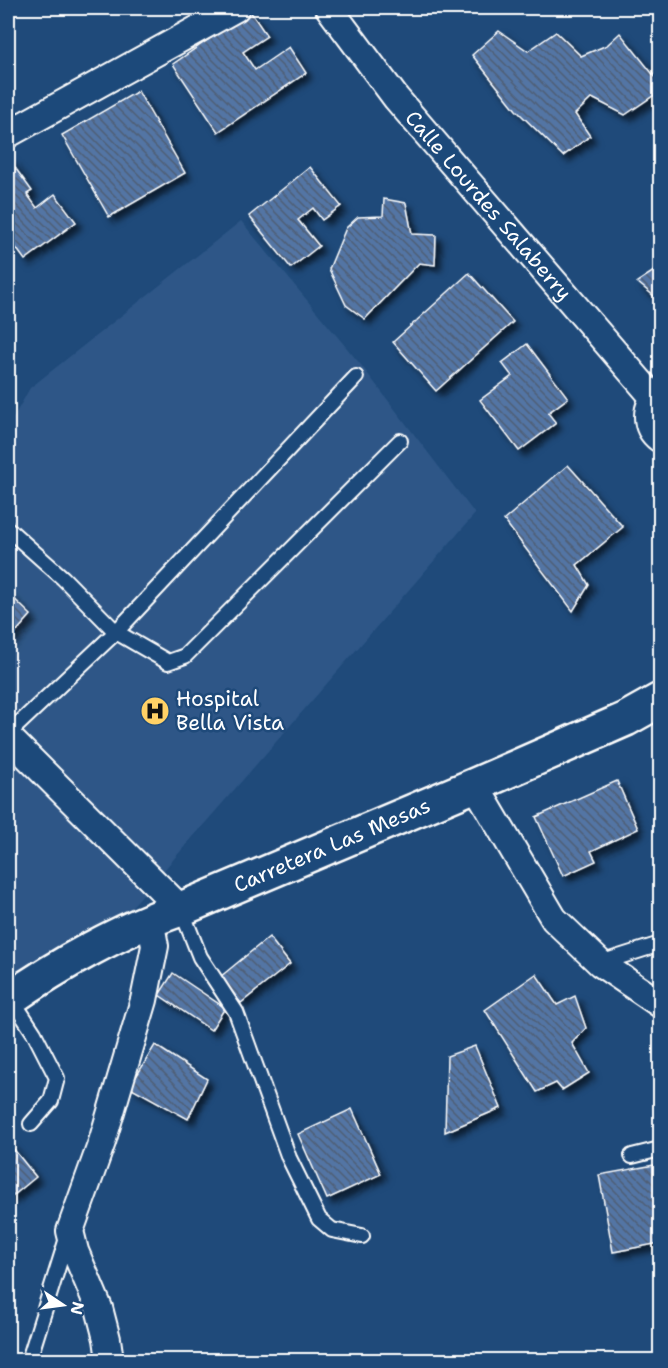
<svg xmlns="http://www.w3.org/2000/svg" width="668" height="1368" font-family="'Shantell Sans',sans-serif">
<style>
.built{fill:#2e5787}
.building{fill:url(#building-back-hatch);stroke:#fff;stroke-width:1.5;filter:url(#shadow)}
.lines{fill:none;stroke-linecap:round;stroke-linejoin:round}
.service-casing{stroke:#fff;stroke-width:18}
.minor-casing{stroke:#fff;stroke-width:30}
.tertiary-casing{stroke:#fff;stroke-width:38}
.service{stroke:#1f4a7a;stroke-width:14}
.minor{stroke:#1f4a7a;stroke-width:26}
.tertiary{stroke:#1f4a7a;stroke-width:33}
.labels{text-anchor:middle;stroke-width:5;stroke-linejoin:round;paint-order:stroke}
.street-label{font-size:21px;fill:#fff;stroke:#1f4a7a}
.poi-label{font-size:21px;fill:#fff;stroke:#1f4a7a;text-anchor:start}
</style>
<defs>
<pattern id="building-back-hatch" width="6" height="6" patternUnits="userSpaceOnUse" patternTransform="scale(1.5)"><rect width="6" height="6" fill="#5274a4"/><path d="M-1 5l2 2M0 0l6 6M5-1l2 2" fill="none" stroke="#4f5e74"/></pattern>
<filter id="shadow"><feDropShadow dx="5.5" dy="5.5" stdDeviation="3" flood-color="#0009"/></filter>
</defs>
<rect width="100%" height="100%" fill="#1f4a7a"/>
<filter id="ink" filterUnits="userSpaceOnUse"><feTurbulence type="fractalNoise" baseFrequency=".0167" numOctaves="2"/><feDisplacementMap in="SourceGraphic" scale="12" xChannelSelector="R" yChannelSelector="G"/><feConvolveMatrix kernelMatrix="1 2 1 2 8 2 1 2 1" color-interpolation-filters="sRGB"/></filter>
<g filter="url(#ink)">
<polygon class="built" points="241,221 361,365 475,514 130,909 8,982 8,427 30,388"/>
<g class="building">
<polygon points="250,11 267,36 243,52 255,70 289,47 306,73 218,132 173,64"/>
<polygon points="499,31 528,51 556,32 581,56 607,45 620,33 660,83 660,91 625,115 592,98 575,114 590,136 563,156 516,110 472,55"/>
<polygon points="138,91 185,173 109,217 62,135"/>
<polygon points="8,158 32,191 27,194 37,208 55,194 76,222 25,260 8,237"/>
<polygon points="310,167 341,206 322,220 313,208 298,220 319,246 291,268 249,216"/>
<polygon points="384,199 406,203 412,234 436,235 435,265 419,263 365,319 346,305 329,269 346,228 358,217 383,216"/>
<polygon points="660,267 660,301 637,282"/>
<polygon points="469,273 513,322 436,391 393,342"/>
<polygon points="527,344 568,398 548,413 556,423 519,451 480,400 512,376 502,363"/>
<polygon points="568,465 623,527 577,565 589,585 573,611 504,520"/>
<polygon points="8,593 31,615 8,641"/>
<polygon points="617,781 638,829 591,851 596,861 563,876 536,817"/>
<polygon points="269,937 290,964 241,1003 220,977"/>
<polygon points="173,973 225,1008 211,1030 159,995"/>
<polygon points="536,974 557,1005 575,996 586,1028 572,1043 589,1073 562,1090 556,1083 537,1092 485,1010"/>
<polygon points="155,1045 207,1079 188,1119 130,1087"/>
<polygon points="475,1046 501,1108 445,1132 447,1056"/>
<polygon points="352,1109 381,1174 327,1199 298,1134"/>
<polygon points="8,1142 36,1177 8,1200"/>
<polygon points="660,1164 660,1243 613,1252 599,1175"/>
</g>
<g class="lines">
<g class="service-casing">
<g id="service">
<polyline points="8,529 63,578 116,632 168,662 185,656 400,441"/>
<polyline points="8,734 116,632 356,377"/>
<polyline points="181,909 200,957 236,1012 289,1158 319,1219 332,1230 362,1236"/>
<polyline points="600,963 660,944"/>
<polyline points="11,998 34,1033 57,1078 51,1101 31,1124"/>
<polyline points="632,1156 660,1149"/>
<polyline points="29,1360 67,1238"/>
</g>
</g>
<g class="minor-casing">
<g id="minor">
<path id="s1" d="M329,8L396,98L654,398"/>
<polyline points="8,134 236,8"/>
<path d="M660,393C644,406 644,427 660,439"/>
<polyline points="8,737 181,909"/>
<polyline points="475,785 554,919 600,963 660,1004"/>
<polyline points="110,1360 107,1339 99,1308 75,1251 70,1231 102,1142 144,1000 155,946 150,919"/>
</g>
</g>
<g class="tertiary-casing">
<g id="tertiary">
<path id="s2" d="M8,1000C58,965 123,928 181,909L475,785L626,719L660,700"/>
</g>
</g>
<use href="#service" class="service"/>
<use href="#minor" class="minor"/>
<use href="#tertiary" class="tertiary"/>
</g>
</g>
<defs>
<g id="hospital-disc" transform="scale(1.5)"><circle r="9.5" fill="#ffd166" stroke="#1f4a7a"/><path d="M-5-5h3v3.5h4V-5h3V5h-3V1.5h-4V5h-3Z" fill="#111"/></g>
</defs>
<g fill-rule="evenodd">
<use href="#hospital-disc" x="155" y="711"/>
</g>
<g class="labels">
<g class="street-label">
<text dy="7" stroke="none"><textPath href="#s1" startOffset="254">Calle Lourdes Salaberry</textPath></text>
<text dy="7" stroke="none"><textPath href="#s2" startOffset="360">Carretera Las Mesas</textPath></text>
</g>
<g class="poi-label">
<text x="176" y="706">Hospital<tspan x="176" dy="24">Bella Vista</tspan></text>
</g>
</g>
<rect width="668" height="1368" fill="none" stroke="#1f4a7a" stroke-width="30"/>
<rect x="15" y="15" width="638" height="1338" fill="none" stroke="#fff" stroke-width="2" filter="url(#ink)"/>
<g transform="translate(63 1305) rotate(103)" stroke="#1f4a7a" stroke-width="4.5" paint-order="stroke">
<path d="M0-4.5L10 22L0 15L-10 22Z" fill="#ffffff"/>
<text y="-9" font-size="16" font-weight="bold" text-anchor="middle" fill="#ffffff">N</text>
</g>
</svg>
